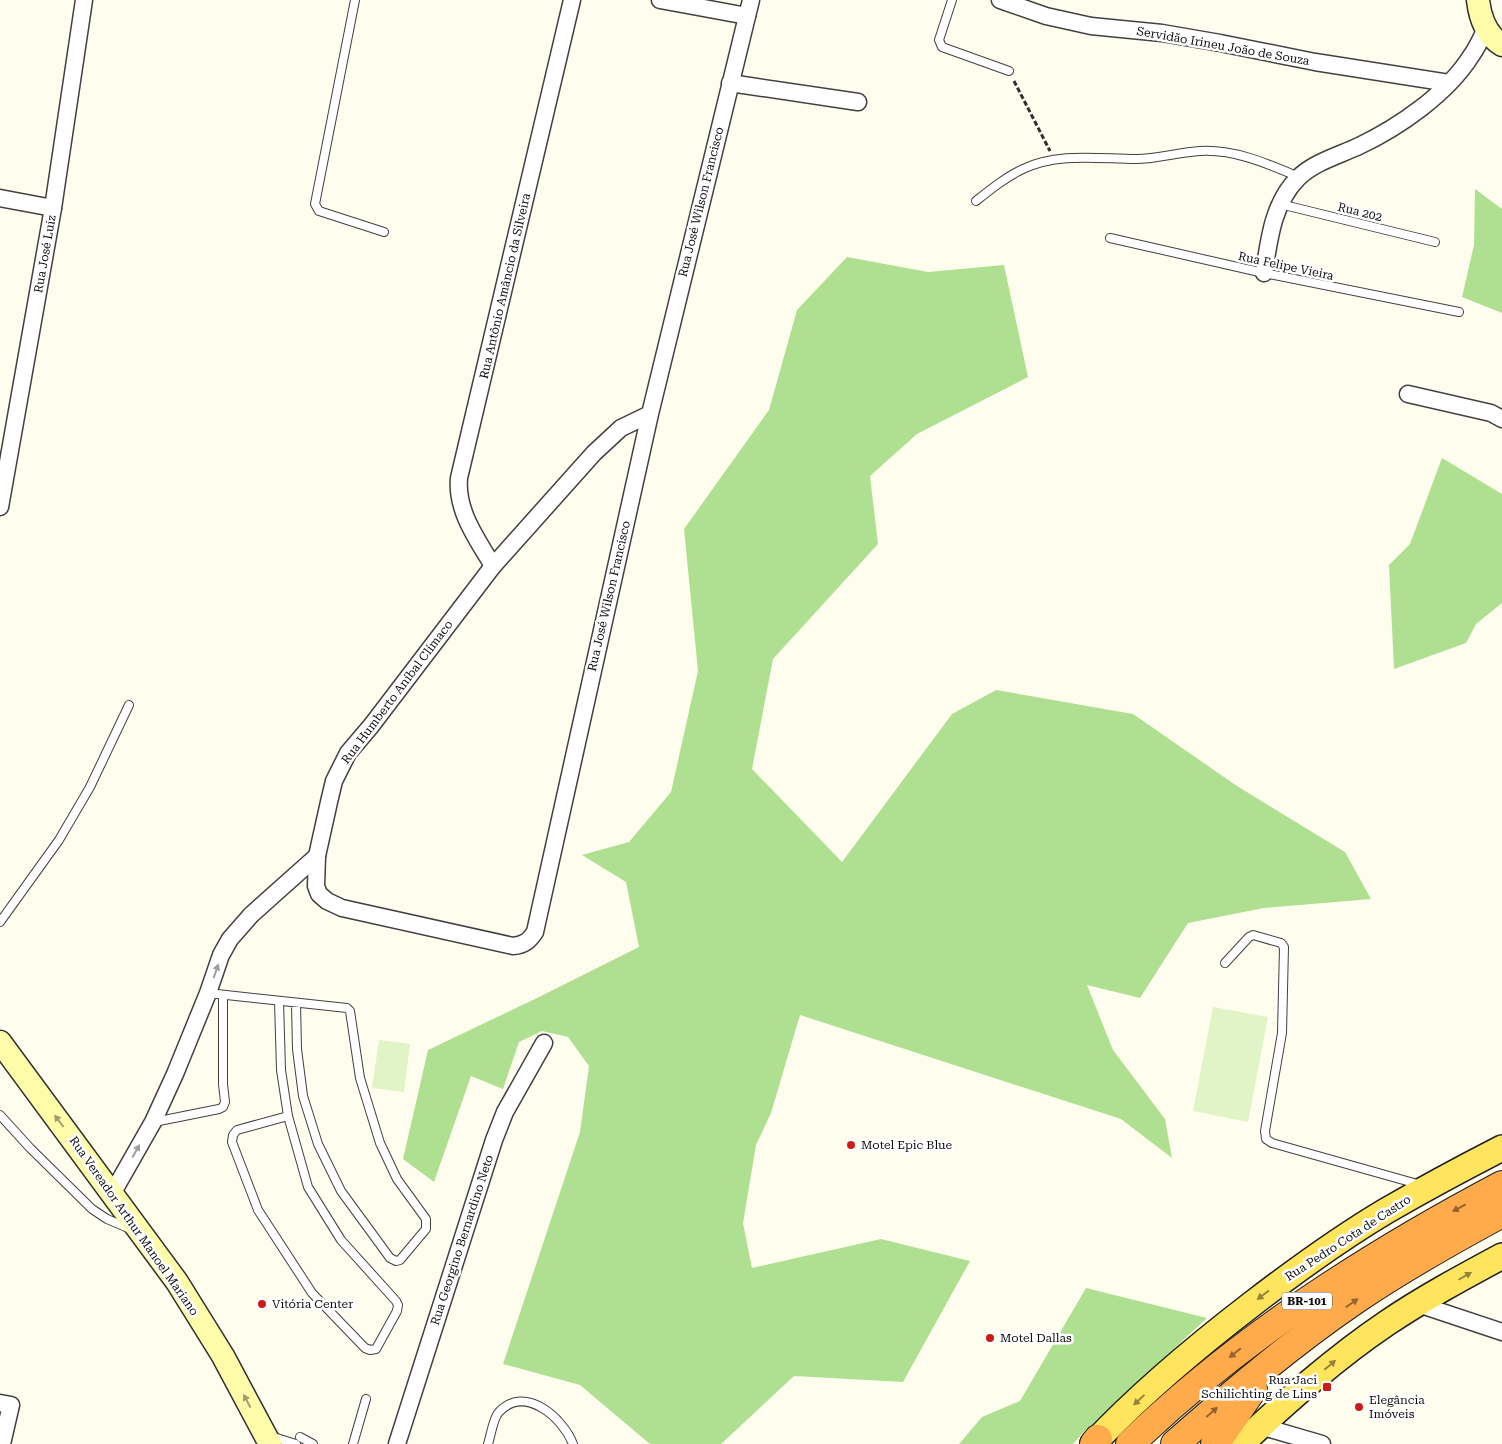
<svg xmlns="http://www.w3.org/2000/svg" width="1502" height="1444" font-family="'Roboto Serif',serif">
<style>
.forest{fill:#afe091}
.pitch{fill:#e1f4c6}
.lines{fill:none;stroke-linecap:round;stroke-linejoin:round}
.service-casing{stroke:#414141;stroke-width:10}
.minor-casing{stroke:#414141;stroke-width:19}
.secondary-casing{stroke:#303030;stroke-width:25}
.primary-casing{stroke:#1f1f1f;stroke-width:28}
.motorway-casing{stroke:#1f1f1f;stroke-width:30}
.path{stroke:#303030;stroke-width:3;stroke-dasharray:5 2.5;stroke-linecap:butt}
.service{stroke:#fff;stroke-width:8}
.minor{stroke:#fff;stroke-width:16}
.secondary{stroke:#fffca9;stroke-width:22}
.primary{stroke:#ffe45e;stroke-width:25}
.motorway{stroke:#ffab4c;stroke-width:28}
.oneway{fill:#9f9f9f}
.oneway2{fill:#9f9d6b}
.oneway3{fill:#936430}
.oneway4{fill:#93843a}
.poi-dot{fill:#cc1c17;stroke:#fff;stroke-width:2}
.labels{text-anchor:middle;stroke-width:5;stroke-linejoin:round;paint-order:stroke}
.shield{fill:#fff;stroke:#565656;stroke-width:1}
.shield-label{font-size:11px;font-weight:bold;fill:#0e0e0e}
.street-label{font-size:12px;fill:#0e0e0e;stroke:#fff}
.poi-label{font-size:12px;fill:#0e0e0e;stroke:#fff;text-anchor:start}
</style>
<rect width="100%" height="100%" fill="#fffdee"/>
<g class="forest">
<polygon points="1475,189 1502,209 1502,313 1462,297 1474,245"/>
<polygon points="847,257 928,272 1004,265 1028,377 917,434 870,476 878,544 773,659 752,769 842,862 952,714 996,690 1133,714 1237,786 1345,852 1371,899 1264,908 1188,923 1140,998 1087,985 1113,1050 1165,1119 1172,1158 1121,1119 800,1015 771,1113 756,1145 743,1223 752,1268 881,1239 970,1261 903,1382 794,1376 721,1444 650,1444 580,1385 503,1364 580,1132 589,1066 568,1037 542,1031 519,1042 503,1089 471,1076 434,1182 403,1159 428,1050 537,998 639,947 626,882 582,855 629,842 671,792 698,671 684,529 769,410 797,310"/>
<polygon points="1442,458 1502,494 1502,603 1476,624 1466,643 1394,669 1389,565 1410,544"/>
<polygon points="1086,1288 1207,1318 1083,1433 1073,1444 959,1444 982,1417 1020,1401"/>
</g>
<g class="pitch">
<polygon points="1213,1007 1268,1017 1248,1122 1193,1111"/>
<polygon points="379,1040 410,1044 404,1092 372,1088"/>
</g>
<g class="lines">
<g class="service-casing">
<g id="service">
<polyline points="355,0 315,204 319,211 384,232"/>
<polyline points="952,0 939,40 942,47 1009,71"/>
<path d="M976,201C991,189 1006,177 1023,169C1058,152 1100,159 1136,159C1158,159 1179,152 1200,151C1235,149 1268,164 1299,177"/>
<polyline points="1280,204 1435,242"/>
<polyline points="1110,238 1264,273 1459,312"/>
<polyline points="0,922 59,840 90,787 129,705"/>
<polyline points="1225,963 1249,937 1253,935 1281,943 1284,947 1282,1033 1265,1131 1266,1139 1272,1143 1421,1185"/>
<polyline points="208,993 347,1008 350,1011 360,1078 380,1143 397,1179 426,1219 426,1229 400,1260 396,1261 390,1258 341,1191 318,1144 303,1096 297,1049 296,1003"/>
<polyline points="279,1001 281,1070 288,1116 308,1187 341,1240 396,1301 398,1305 397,1311 376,1349 370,1350 365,1348 312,1293 258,1210 232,1142 233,1135 237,1130 288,1116"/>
<polyline points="0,1115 30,1148 92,1209 107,1219 128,1228"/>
<polyline points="154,1122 219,1109 223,1107 225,1102 223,1084 223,995"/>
<polyline points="270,1436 296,1444"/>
<polyline points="300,1437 313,1444"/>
<polyline points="353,1444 366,1399"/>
<path d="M488,1444C491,1435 493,1418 499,1412C525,1384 563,1418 573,1444"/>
</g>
</g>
<g class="minor-casing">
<g id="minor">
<polyline points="660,0 747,16"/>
<polyline points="1000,0 1046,16 1091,26 1162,33 1220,43 1315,62 1449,83"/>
<polyline points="730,83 858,102"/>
<polyline points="0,198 53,208"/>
<path d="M1264,273C1269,239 1273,203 1298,178C1314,162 1340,155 1359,146C1399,127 1447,94 1471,56C1477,48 1481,38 1486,29"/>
<polyline points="1408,394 1491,413 1502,419"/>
<path d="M650,414L621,428L594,453L493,566L371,726L348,753L334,781L329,802L317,856L316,886L319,894L327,901L342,908L513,946C524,945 529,941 535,932L650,414L751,0"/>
<polyline points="0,507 53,208 84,0"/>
<path d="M493,566C477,539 456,511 459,478L572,0"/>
<polyline points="112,1194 153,1122 175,1074 208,993 221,955 230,939 251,915 317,856"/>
<polyline points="1418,1304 1502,1332"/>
<polyline points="0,1403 11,1405 2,1444"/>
<polyline points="1260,1426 1322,1444"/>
<polyline points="397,1444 494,1140 505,1112 544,1043"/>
</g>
</g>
<g class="secondary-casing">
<g id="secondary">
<path d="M1478,0C1480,18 1486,35 1502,45"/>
<polyline points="0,1042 177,1282 223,1356 270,1444"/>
</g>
</g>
<g class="primary-casing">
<g id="primary">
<path d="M1093,1444C1141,1393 1196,1347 1252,1304C1295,1271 1339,1239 1386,1211C1424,1189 1463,1168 1502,1148"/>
<path d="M1241,1444C1287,1401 1335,1358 1387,1323C1424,1298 1463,1277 1502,1256"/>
</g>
</g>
<g class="motorway-casing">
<g id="motorway">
<polyline points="1094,1444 1098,1439"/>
<path d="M1130,1444C1240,1338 1368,1256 1502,1185"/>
<path d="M1175,1444C1233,1393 1292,1343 1355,1300C1402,1268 1452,1240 1502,1213"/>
<polyline points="1215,1444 1253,1389"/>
</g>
</g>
<polyline class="path" points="1014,81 1050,151"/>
<use href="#service" class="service"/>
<use href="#minor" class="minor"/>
<use href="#secondary" class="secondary"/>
<use href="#primary" class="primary"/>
<use href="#motorway" class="motorway"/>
</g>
<defs><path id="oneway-solid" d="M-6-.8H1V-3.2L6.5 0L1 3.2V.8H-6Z" transform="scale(1.25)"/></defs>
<g class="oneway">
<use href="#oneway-solid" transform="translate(216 971) rotate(-71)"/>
<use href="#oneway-solid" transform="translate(136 1151) rotate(-61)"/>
</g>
<g class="oneway2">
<use href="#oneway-solid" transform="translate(59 1121) rotate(-127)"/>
<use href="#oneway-solid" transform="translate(247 1401) rotate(-118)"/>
</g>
<g class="oneway3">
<use href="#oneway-solid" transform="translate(1459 1208) rotate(152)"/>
<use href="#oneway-solid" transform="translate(1352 1303) rotate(-35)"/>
<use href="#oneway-solid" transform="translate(1235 1353) rotate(141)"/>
<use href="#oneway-solid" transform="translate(1212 1412) rotate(-41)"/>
</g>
<g class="oneway4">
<use href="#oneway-solid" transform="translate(1465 1276) rotate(-30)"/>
<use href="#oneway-solid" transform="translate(1263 1295) rotate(143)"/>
<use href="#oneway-solid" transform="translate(1330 1365) rotate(-40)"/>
<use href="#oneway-solid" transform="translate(1139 1400) rotate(137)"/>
</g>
<g class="poi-dot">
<circle cx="851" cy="1145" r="5"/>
<circle cx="262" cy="1304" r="5"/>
<circle cx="990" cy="1338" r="5"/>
<rect x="1322" y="1382" width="10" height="10" rx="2.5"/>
<circle cx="1359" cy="1407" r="5"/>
</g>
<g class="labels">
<rect class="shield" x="1282" y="1292.5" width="50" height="17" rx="4"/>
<g class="shield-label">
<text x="1307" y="1305">BR-101</text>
</g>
<g class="street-label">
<text transform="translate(1223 46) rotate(10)" y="4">Servidão Irineu João de Souza</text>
<text transform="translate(701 202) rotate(-76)" y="4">Rua José Wilson Francisco</text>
<text transform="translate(1360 212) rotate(14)" y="4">Rua 202</text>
<text transform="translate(45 254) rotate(-80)" y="4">Rua José Luiz</text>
<text transform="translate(1286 266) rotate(12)" y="4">Rua Felipe Vieira</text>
<text transform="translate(505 286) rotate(-77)" y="4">Rua Antônio Amâncio da Silveira</text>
<text transform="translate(609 596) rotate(-77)" y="4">Rua José Wilson Francisco</text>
<text transform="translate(397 692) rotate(-53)" y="4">Rua Humberto Aníbal Clímaco</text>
<text transform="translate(134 1226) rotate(55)" y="4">Rua Vereador Arthur Manoel Mariano</text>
<text transform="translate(1348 1238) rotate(-33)" y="4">Rua Pedro Cota de Castro</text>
<text transform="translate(462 1240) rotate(-72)" y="4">Rua Georgino Bernardino Neto</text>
</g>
<g class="poi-label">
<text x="861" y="1149">Motel Epic Blue</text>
<text x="272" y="1308">Vitória Center</text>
<text x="1000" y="1342">Motel Dallas</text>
<text x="1317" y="1384" text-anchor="end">Rua Jaci<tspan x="1317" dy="14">Schilichting de Lins</tspan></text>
<text x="1369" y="1404">Elegância<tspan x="1369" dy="14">Imóveis</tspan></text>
</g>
</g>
</svg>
